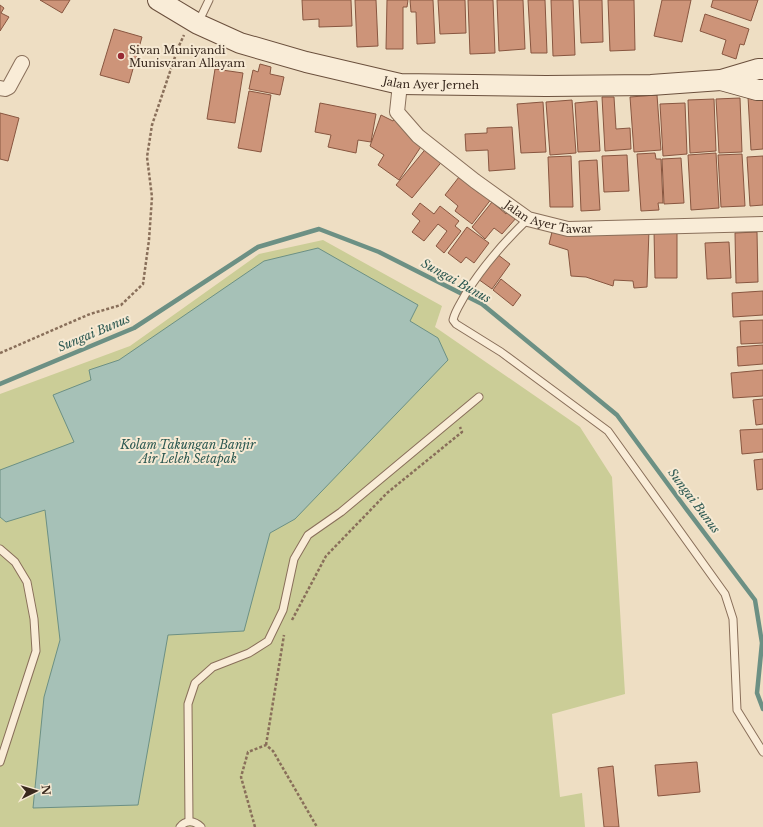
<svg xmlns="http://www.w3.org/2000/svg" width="763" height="827" font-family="'Libre Baskerville',serif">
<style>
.green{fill:#cbcd97}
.water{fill:#a6c1b7;stroke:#6c9084}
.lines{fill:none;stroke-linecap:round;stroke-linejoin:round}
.stream{stroke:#6c9084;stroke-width:4.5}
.building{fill:#cd9479;stroke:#885640}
.lane-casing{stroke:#896f5a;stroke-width:9}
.street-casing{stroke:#896f5a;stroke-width:16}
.secondary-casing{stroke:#6b503d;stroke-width:22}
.path{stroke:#896f5a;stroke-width:2.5;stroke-dasharray:3 2;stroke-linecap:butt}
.lane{stroke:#f9ecd7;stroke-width:7}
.street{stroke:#f9ecd7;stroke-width:14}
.secondary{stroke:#f9ecd7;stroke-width:20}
.poi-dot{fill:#982a34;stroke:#f6e9d3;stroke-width:1.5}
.labels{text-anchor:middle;stroke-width:4;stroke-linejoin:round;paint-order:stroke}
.poi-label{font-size:11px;fill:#39291e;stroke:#f6e9d3;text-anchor:start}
.street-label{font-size:11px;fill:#39291e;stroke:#f6e9d3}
.water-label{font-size:12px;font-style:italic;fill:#2d5952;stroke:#f6e9d3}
</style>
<rect width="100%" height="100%" fill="#eedec3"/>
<polygon class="green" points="323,240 442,306 435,327 580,427 612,477 625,694 552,714 560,797 582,793 585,827 0,827 0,394 130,346 259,254"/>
<polygon class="water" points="318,248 418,305 410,321 438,338 448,360 295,519 270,533 244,631 168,635 138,805 33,808 44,697 60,640 45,510 6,522 0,517 0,470 74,442 53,395 91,380 89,370 119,360 264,261"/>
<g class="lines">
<polyline class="stream" points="0,384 134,328 258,247 319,229 379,252 482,304 617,415 684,506 755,600 762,643 757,693 763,709"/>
</g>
<g class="building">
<polygon points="40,0 70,0 62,13"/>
<polygon points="302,0 351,0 352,26 319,27 319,19 303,20"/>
<polygon points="355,0 376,0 378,46 357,47"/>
<polygon points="387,0 408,0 407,7 403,7 403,49 386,49"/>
<polygon points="410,0 433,0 435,43 417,44 416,12 411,12"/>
<polygon points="438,0 465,0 466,33 440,34"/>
<polygon points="468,0 493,0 495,53 470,54"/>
<polygon points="497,0 523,0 525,49 499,51"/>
<polygon points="528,0 545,0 547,53 531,53"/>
<polygon points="551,0 573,0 575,55 553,56"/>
<polygon points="579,0 602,0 603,42 581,43"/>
<polygon points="608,0 634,0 635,50 610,51"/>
<polygon points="662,0 691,0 682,42 654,36"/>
<polygon points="713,0 758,0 751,21 711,7"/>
<polygon points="0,5 4,8 1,13 9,17 0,31"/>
<polygon points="705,14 749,29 744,45 740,44 736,59 722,54 726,40 700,31"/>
<polygon points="114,29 142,37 129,83 100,75"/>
<polygon points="260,64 271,67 270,74 284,77 280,95 249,89 253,70 258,72"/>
<polygon points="215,69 243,73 235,123 207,119"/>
<polygon points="249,91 271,95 261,152 238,148"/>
<polygon points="657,95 661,150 634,152 630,97"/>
<polygon points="763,96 763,149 751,150 748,97"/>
<polygon points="602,97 614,97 616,129 630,128 631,149 605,151"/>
<polygon points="740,98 742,152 719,153 716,99"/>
<polygon points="714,99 716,151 690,153 688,100"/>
<polygon points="572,100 576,153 550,155 546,102"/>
<polygon points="597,101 600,151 578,152 575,103"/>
<polygon points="543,102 546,152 521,153 517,104"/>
<polygon points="320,103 376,114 371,142 358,140 356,153 328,147 331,135 315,132"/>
<polygon points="685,103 687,154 663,156 660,104"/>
<polygon points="0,113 19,118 8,161 0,159"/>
<polygon points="381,115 393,121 395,118 424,142 399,180 378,165 384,155 370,146"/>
<polygon points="512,127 515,169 489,171 488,150 466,151 465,134 487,133 487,128"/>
<polygon points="428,146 444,159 412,198 396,185"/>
<polygon points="655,153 656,159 661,159 663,203 658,203 659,210 641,211 637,154"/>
<polygon points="716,153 719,208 691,210 688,155"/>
<polygon points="742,154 745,206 721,207 718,155"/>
<polygon points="627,155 629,191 604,192 602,156"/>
<polygon points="571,156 573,207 550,207 548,157"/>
<polygon points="763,156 763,205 750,206 747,157"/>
<polygon points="681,158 684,203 664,204 662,159"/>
<polygon points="597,160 600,210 581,211 579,161"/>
<polygon points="459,177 479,193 482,189 492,198 472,224 455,211 458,206 445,195"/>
<polygon points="492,202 506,214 509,210 517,217 502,234 494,228 485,239 472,227"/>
<polygon points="420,203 434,214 440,206 459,221 455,226 461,231 444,253 436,246 447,231 438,224 424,241 412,232 420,221 412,214"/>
<polygon points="467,227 489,243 474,263 466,257 461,263 448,253"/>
<polygon points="553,228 649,230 647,287 634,288 633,281 614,280 613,286 586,277 571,276 568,250 549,244"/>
<polygon points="654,231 677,231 677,278 655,278"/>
<polygon points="757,232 758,282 736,283 735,233"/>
<polygon points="729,242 731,278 707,279 705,243"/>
<polygon points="497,254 510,264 492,289 478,279"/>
<polygon points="501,279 521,295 513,306 493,290"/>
<polygon points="763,291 763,315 733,317 732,293"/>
<polygon points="763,320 763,343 741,344 740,321"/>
<polygon points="763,345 763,364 738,366 737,347"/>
<polygon points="763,370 763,396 733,398 731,373"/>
<polygon points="763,399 763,424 756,425 753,400"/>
<polygon points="763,429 763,452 742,454 740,430"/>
<polygon points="763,459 763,489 757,490 754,460"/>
<polygon points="697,762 700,792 658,796 655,765"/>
<polygon points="613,766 619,827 604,827 598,768"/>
</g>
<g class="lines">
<g class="lane-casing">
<g id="lane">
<polyline points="198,23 209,0"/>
<path d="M528,219C504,242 483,266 465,295C461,303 455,311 453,320L456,324L501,352L608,431L725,594L733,619L737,710L763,752"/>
<polyline points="0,549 15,562 27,582 34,619 36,651 0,762"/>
<polyline points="189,821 188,704 195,683 213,667 249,653 268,641 283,610 294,559 308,535 341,512 479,397"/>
<path d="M180,827C186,819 195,821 201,827"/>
</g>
</g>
<g class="street-casing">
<g id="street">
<path id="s1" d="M400,84L397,112L418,136L475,181L528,219L568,229L763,224"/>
<polyline points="0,88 5,89 9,87 22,63"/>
</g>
</g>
<g class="secondary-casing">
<g id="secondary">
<path id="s2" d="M158,0L198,24L240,43L306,62L400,84L546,86L651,85L721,80L758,69H763"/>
<polyline points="721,80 757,90 763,90"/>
</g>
</g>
<g class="path">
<polyline points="0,353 90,314 121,305 143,284 149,240 152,197 147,157 152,125 178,48 184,35"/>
<polyline points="292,620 326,556 387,493 462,432 460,427"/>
<polyline points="266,745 284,635"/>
<polyline points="255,827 241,777 248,752 266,745 273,751 317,827"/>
</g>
<use href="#lane" class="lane"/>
<use href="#street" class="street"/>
<use href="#secondary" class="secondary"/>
</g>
<circle class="poi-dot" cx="121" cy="56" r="4"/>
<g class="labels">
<g class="poi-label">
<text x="129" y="54">Sivan Muniyandi<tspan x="129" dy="13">Munisvaran Allayam</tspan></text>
</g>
<g class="street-label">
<text dy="4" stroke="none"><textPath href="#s2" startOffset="289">Jalan Ayer Jerneh</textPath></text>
<text dy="4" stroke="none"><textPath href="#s1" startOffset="217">Jalan Ayer Tawar</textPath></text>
</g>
<g class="water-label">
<text transform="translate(456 281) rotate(29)" y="4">Sungai Bunus</text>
<text transform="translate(94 333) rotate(-23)" y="4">Sungai Bunus</text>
<text x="188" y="449">Kolam Takungan Banjir<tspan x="188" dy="14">Air Leleh Setapak</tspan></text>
<text transform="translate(694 501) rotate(53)" y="4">Sungai Bunus</text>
</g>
</g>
<g transform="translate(36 791) rotate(85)" stroke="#f6e9d3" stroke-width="3" paint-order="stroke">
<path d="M0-3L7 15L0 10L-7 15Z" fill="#39291e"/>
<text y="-6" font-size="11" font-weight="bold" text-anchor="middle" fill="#39291e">N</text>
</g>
</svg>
